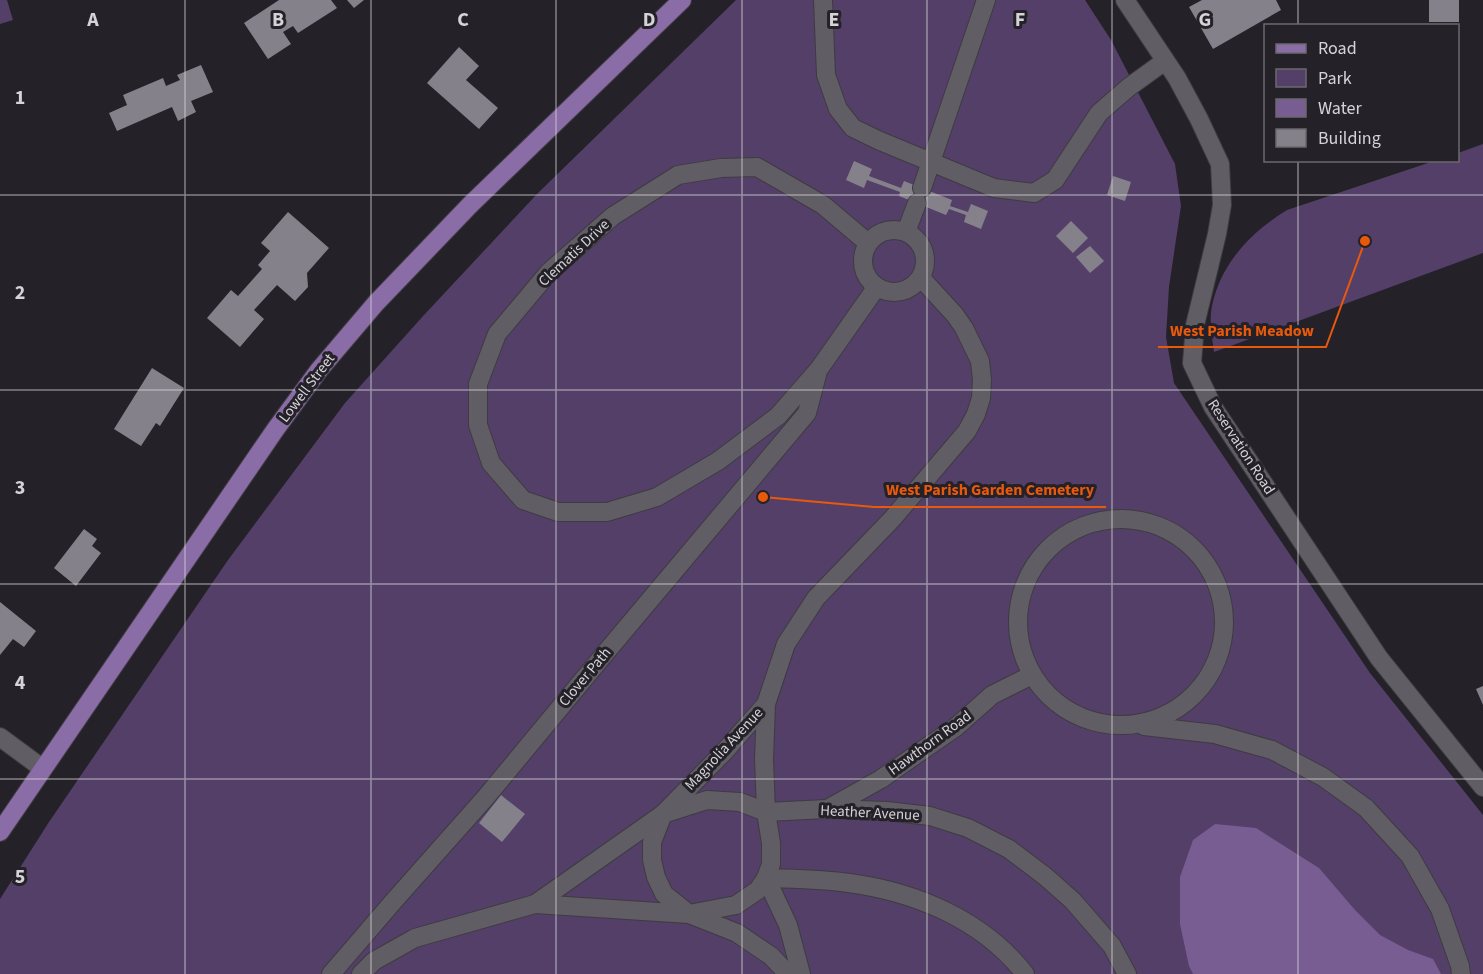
<svg xmlns="http://www.w3.org/2000/svg" width="1483" height="974" font-family="'Source Sans 3',sans-serif">
  <style>
    .green { fill: #543f68 }
    .water { fill: #785d93 }
    .building { fill: #85818a }
    .lines { fill: none; stroke-linecap: round; stroke-linejoin: round }
    .minor-casing { stroke: #3e3b41; stroke-width: 20 }
    .major-casing { stroke: #3e3b41; stroke-width: 20 }
    .minor { stroke: #615d65; stroke-width: 18 }
    .major { stroke: #8a6ca6; stroke-width: 18 }
    .grid { fill: none; stroke: #d5d3d7; stroke-width: 1.5; stroke-opacity: 0.55 }
    .labels { text-anchor: middle; dominant-baseline: central; stroke-width: 6; stroke-linejoin: round; paint-order: stroke }
    .street-label { font-size: 15px; fill: #d5d3d7; stroke: #242128 }
    .grid-label { font-size: 20px; text-anchor: middle; font-weight: bold; fill: #d5d3d7; stroke: #242128; stroke-width: 6; stroke-linejoin: round; paint-order: stroke }
    .leader { fill: none; stroke: #e8590c; stroke-width: 2 }
    .callout-dot { fill: #e8590c; stroke: #242128; stroke-width: 2 }
    .callout-label { font-size: 16px; text-anchor: middle; font-weight: bold; fill: #e8590c; stroke: #242128; stroke-width: 6; stroke-linejoin: round; paint-order: stroke }
  </style>
  <rect width="100%" height="100%" fill="#242128"/>
  <!-- green -->
  <g class="green">
    <polygon points="0,0 7,0 13,20 0,24"/>
    <polygon points="736,0 1085,0 1111,40 1175,164 1181,206 1169,287 1166,337 1174,383 1370,673 1483,815 1483,974 0,974 0,899 49,822 228,560 345,403 424,315 538,193"/>
    <path d="M 1483,144 L 1483,253 L 1214,352 C 1212,337 1209,321 1212,306 C 1221,263 1251,232 1287,210 L 1434,161 L 1458,160 L 1458,153 Z"/>
  </g>
  <!-- water -->
  <polygon class="water" points="1215,824 1256,828 1319,868 1355,910 1380,935 1408,950 1433,959 1441,974 1193,974 1189,966 1180,924 1180,877 1193,840"/>
  <!-- building -->
  <g class="building">
    <polygon points="279,0 331,0 337,8 298,33 293,26 283,32 291,44 268,59 244,23"/>
    <polygon points="347,0 364,0 354,8"/>
    <polygon points="1202,0 1276,0 1281,10 1213,49 1189,7"/>
    <rect x="1429" y="0" width="30" height="22"/>
    <polygon points="459,47 479,66 466,80 498,108 479,129 427,83"/>
    <polygon points="201,65 213,92 191,101 196,112 178,121 172,107 117,131 109,113 127,105 123,95 163,78 166,86 180,80 177,75"/>
    <polygon points="854,161 872,169 869,176 901,188 904,181 952,200 950,206 968,212 971,204 988,211 981,229 964,222 966,215 949,209 946,215 899,196 900,192 867,180 864,188 846,180"/>
    <polygon points="1113,176 1131,182 1125,201 1107,195"/>
    <polygon points="288,212 329,248 307,273 308,287 295,301 277,285 254,310 264,319 240,347 207,318 231,290 238,296 262,269 258,265 270,251 261,243"/>
    <polygon points="1071,221 1088,238 1073,253 1056,236"/>
    <polygon points="1090,246 1104,261 1090,273 1076,257"/>
    <polygon points="152,368 184,388 160,426 156,423 141,446 114,429"/>
    <polygon points="84,529 97,539 92,546 101,553 76,586 54,568"/>
    <polygon points="0,602 36,631 24,647 13,639 0,655"/>
    <polygon points="1483,686 1483,705 1476,689"/>
    <polygon points="501,795 525,814 502,842 479,823"/>
  </g>
  <g class="lines">
    <!-- minor casing -->
    <g class="minor-casing">
      <g id="minor">
        <polyline points="823,0 826,75 838,109 853,128 880,141 994,188 1034,193 1055,180 1099,113 1129,87 1165,61"/>
        <polyline points="1125,0 1177,78 1199,119 1220,164 1222,205 1217,234 1195,325 1192,363 1213,407 1379,658 1483,787"/>
        <polyline points="922,188 986,0"/>
        <circle cx="894" cy="261" r="31"/>
        <polyline points="906,232 917,203"/>
        <polyline points="868,243 823,205 757,167 721,168 678,175 613,216 549,272 497,334 478,384 478,425 491,463 523,500 558,512 607,512 657,497 718,461 778,416 819,369 876,288"/>
        <circle cx="1121" cy="622" r="103"/>
        <polyline points="766,704 764,759 766,812 827,809 887,811 930,816 968,828 1009,849 1046,877 1073,901 1112,946 1127,974"/>
        <polyline points="1144,726 1215,734 1272,750 1323,777 1366,808 1410,856 1440,909 1460,966 1461,974"/>
        <polyline points="0,737 42,768"/>
        <polygon points="707,800 740,802 766,812 771,843 771,864 766,878 758,890 736,905 689,914 664,894 656,877 652,860 652,842 663,814"/>
        <polyline points="829,808 881,779 956,727 992,695 1032,675"/>
        <polyline points="535,904 689,914 737,933 771,956 788,974"/>
        <polyline points="331,974 392,903 486,797 607,651 807,413 817,375"/>
        <polyline points="361,974 374,961 415,938 535,904 663,814 724,752 766,704 786,644 816,598 893,518 967,431 976,414 981,398 982,380 980,361 964,328 955,315 921,278"/>
        <path d="M 801,974 L 788,925 L 766,878 C 794,879 822,879 849,883 C 916,892 983,920 1025,974"/>
      </g>
    </g>
    <!-- major casing -->
    <g class="major-casing">
      <polyline id="major" points="0,832 275,430 319,370 376,303 470,205 682,0"/>
    </g>
    <!-- minor -->
    <use href="#minor" class="minor"/>
    <!-- major -->
    <use href="#major" class="major"/>
  </g>
  <!-- grid -->
  <path class="grid" d="M 185,0 L 185,974M 371,0 L 371,974M 556,0 L 556,974M 742,0 L 742,974M 927,0 L 927,974M 1112,0 L 1112,974M 1298,0 L 1298,26M 1298,160 L 1298,974M 0,195 L 1483,195M 0,390 L 1483,390M 0,584 L 1483,584M 0,779 L 1483,779"/>
  <g class="labels">
    <!-- street labels -->
    <g class="street-label">
      <text transform="translate(574 253) rotate(-43)">Clematis Drive</text>
      <text transform="translate(307 388) rotate(-53)">Lowell Street</text>
      <text transform="translate(1241 447) rotate(57)">Reservation Road</text>
      <text transform="translate(585 677) rotate(-50)">Clover Path</text>
      <text transform="translate(930 743) rotate(-36)">Hawthorn Road</text>
      <text transform="translate(724 749) rotate(-47)">Magnolia Avenue</text>
      <text transform="translate(870 813) rotate(3)">Heather Avenue</text>
    </g>
  </g>
  <g class="grid-label">
    <text x="93" y="26">A</text>
    <text x="278" y="26">B</text>
    <text x="463" y="26">C</text>
    <text x="649" y="26">D</text>
    <text x="834" y="26">E</text>
    <text x="1020" y="26">F</text>
    <text x="1205" y="26">G</text>
    <text x="20" y="104">1</text>
    <text x="20" y="299">2</text>
    <text x="20" y="494">3</text>
    <text x="20" y="689">4</text>
    <text x="20" y="883">5</text>
  </g>
  <!-- callouts -->
  <path class="leader" d="M1365 241L1326 347H1158M763 497L874 507H1106"/>
  <g class="callout-dot">
    <circle cx="1365" cy="241" r="6"/>
    <circle cx="763" cy="497" r="6"/>
  </g>
  <g class="callout-label">
    <text x="1242" y="336">West Parish Meadow</text>
    <text x="990" y="495">West Parish Garden Cemetery</text>
  </g>
  <!-- legend -->
  <rect x="1264" y="24" width="195" height="138" fill="#242128" stroke="#6b686e" stroke-width="1.5"/>
  <rect x="1276" y="44" width="30" height="9" fill="#8a6ca6" stroke="#6b686e" stroke-width="1.5"/>
  <text x="1318" y="54" font-size="18" fill="#d5d3d7">Road</text>
  <rect x="1276" y="69" width="30" height="18" fill="#543f68" stroke="#6b686e" stroke-width="1.5"/>
  <text x="1318" y="84" font-size="18" fill="#d5d3d7">Park</text>
  <rect x="1276" y="99" width="30" height="18" fill="#785d93" stroke="#6b686e" stroke-width="1.5"/>
  <text x="1318" y="114" font-size="18" fill="#d5d3d7">Water</text>
  <rect x="1276" y="129" width="30" height="18" fill="#85818a" stroke="#6b686e" stroke-width="1.5"/>
  <text x="1318" y="144" font-size="18" fill="#d5d3d7">Building</text>
</svg>
